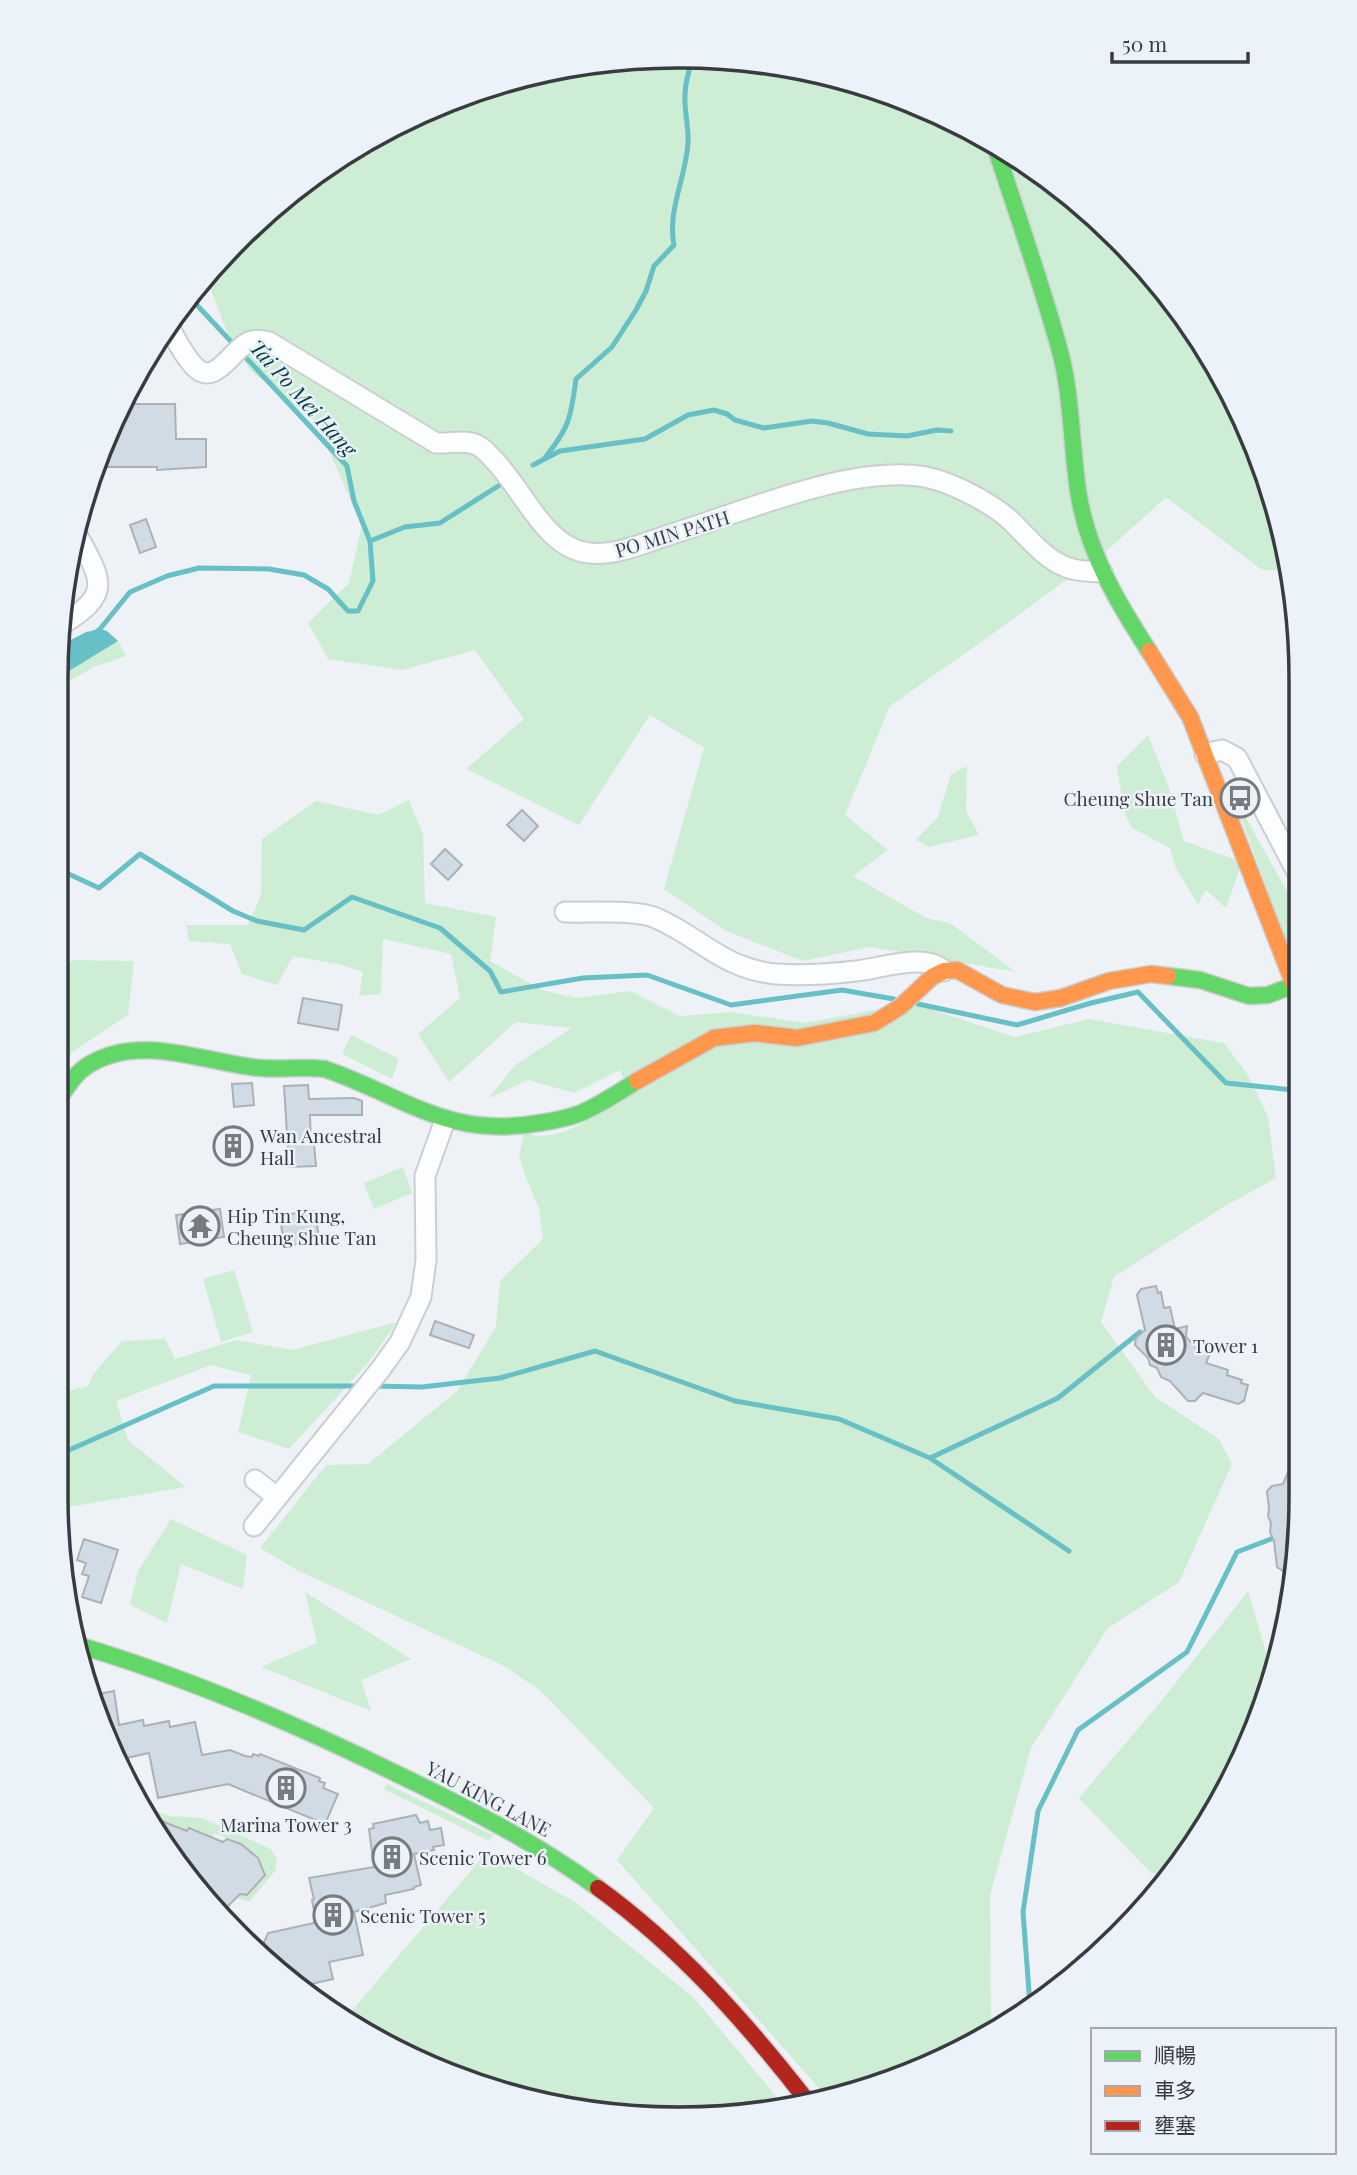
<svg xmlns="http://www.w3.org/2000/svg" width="1357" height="2175" font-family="'Playfair Display','Noto Sans TC',serif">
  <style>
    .green { fill: #ceedd5 }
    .water { fill: #67c0c5 }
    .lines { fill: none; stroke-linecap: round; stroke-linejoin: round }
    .stream { stroke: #67c0c5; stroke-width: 5 }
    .building { fill: #d0dbe6; stroke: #aeb1b4; stroke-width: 2 }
    .street-casing { stroke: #cbced1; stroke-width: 23 }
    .fast-casing { stroke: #cbced1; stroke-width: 19 }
    .slow-casing { stroke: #cbced1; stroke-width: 19 }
    .jam-casing { stroke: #cbced1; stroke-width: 19 }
    .street { stroke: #fcfdfe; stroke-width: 19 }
    .fast { stroke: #63d668; stroke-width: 16 }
    .slow { stroke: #ff974d; stroke-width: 16 }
    .jam { stroke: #b3261e; stroke-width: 16 }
    .labels { text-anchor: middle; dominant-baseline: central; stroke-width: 5; stroke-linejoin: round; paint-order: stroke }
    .street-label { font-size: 19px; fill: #393c3f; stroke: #ebf2fa }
    .poi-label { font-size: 19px; fill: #393c3f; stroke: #ebf2fa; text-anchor: start }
    .water-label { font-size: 21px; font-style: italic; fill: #084042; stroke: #ebf2fa }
    .rim { fill: none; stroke: #393c3f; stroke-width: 3.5 }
  </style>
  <rect width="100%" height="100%" fill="#eef2f6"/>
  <!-- green -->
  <g class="green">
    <polygon points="719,57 839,77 953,120 1057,184 1147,268 1218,368 1280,517 1289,571 1262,570 1166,497 1111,547 991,635 890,706 845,815 888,850 853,876 926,918 950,923 1016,972 870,947 803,961 724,930 664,889 704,748 650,715 579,825 466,769 524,719 475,650 402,670 328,659 308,623 349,583 362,525 316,422 250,370 227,332 206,277 268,211 367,140 478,89 597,61"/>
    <polygon points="118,641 126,656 94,667 61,686 61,676"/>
    <polygon points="1148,735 1168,785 1184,841 1242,862 1226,908 1206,890 1198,904 1176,868 1170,848 1132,828 1124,812 1117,766"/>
    <polygon points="967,766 966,811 979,835 928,847 916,840 938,817 951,774"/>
    <polygon points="1231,791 1298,911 1298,973"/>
    <path d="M 409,800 L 423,834 L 425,903 L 496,917 L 490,961 L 542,990 L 576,998 L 630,991 L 680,1016 L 731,1012 L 805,1023 L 912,1003 L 1015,1037 L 1089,1019 L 1224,1043 L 1248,1075 L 1268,1117 L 1276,1178 L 1220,1209 L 1114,1277 L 1101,1322 L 1155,1397 L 1219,1439 L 1232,1464 L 1179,1582 L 1107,1629 L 1031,1748 L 990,1895 L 991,2026 L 878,2086 L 825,2095 L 617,1860 L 654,1808 L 541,1691 L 502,1665 L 297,1570 L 260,1548 L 326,1465 L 368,1464 L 457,1391 L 496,1327 L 500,1281 L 543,1239 L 539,1208 L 526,1178 L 519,1156 L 524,1133 C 559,1146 600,1112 630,1095 L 620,1070 L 574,1093 L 528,1080 L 488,1099 L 515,1065 L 572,1028 L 516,1022 L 449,1082 L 418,1034 L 460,998 L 451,954 L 383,939 L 381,994 L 359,996 L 363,972 L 342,965 L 293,956 L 277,985 L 242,974 L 230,944 L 189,941 L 186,925 L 248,925 L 261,895 L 262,839 L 316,801 L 378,815 Z"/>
    <polygon points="74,960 134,961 128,1015 71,1053 59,1068 59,966"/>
    <polygon points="351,1035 399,1059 392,1079 342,1054"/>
    <polygon points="403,1167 412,1193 374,1209 364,1183"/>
    <polygon points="234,1270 253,1332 221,1342 203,1279"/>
    <polygon points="397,1322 368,1363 289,1449 238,1432 251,1375 211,1365 116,1401 128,1440 186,1487 69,1507 57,1504 56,1442 67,1437 56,1416 57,1394 88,1386 94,1373 122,1341 165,1339 175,1359 236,1340 292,1350"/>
    <polygon points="171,1519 247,1555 243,1589 181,1564 167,1623 130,1605 138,1571"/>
    <polygon points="1248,1591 1271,1670 1254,1734 1173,1875 1166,1882 1147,1869 1079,1798 1163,1699"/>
    <polygon points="305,1592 411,1659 361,1680 371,1711 261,1667 317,1643"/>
    <polygon points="387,1784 493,1835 489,1841 384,1789"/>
    <path d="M 149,1808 L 169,1816 L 203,1818 L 271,1849 L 277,1859 L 275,1871 L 250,1901 L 235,1898 L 239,1893 L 247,1895 L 265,1876 C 254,1847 241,1844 214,1833 L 212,1838 L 187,1831 L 154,1818 Z"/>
    <polygon points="487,1852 575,1902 693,1997 781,2102 678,2119 479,2086 344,2020"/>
  </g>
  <!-- water -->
  <polygon class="water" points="100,629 107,631 118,641 61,676 61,645 86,632"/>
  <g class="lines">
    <!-- stream -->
    <g class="stream">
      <path d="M 544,459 C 569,428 571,418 576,379 L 612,347 L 636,310 L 646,291 L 654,266 L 674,245 C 667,211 686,177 688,143 C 689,127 684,111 685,95 C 685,82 689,70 693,58"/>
      <polyline points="533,465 560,451 645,439 688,415 714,410 727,414 735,420 764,428 812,421 828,423 868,434 907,436 937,430 951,431"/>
      <polyline points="370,541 405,527 440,523 506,481"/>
      <polyline points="95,633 100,629 130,592 167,576 199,568 269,569 304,575 328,589 348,611 358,611 373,581 370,541 354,501 347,466 196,304 190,294"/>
      <polyline points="60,870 99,888 140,854 233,911 257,921 304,930 352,897 440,928 490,971 501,992 583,978 647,975 731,1005 842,990 894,999"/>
      <polyline points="918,1004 1017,1025 1091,1003 1138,992 1226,1083 1293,1090"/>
      <polyline points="374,1386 422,1387 500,1378 595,1351 735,1401 839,1419 930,1458 1069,1551"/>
      <polyline points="60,1454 214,1386 361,1386"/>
      <polyline points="930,1458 1058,1398 1140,1332"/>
      <polyline points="1030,2005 1023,1912 1038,1811 1078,1730 1187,1652 1237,1552 1279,1536"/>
    </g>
  </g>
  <!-- building -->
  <g class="building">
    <polygon points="124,404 175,404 176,439 206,439 206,467 157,470 157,467 96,467 103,441"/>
    <polygon points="146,519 156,547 140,553 130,525"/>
    <polygon points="522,810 538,826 524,841 507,825"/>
    <polygon points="445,849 462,865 448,880 431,864"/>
    <polygon points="303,998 342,1005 338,1030 298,1023"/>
    <polygon points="252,1083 254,1105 234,1107 232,1084"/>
    <polygon points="308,1085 309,1099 354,1098 362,1101 362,1115 310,1115 311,1144 314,1144 316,1166 289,1167 284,1086"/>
    <polygon points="220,1209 224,1237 180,1244 176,1215"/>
    <polygon points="314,1211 320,1241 284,1246 280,1215"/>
    <polygon points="1156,1286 1158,1293 1161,1292 1164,1308 1170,1307 1175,1329 1187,1326 1186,1337 1200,1352 1211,1351 1206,1363 1228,1370 1227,1375 1242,1380 1241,1383 1248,1385 1244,1401 1238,1404 1203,1393 1195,1401 1188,1401 1170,1381 1161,1377 1157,1368 1150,1365 1148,1358 1135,1345 1136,1338 1145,1330 1137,1295 1141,1289"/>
    <polygon points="435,1321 474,1335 469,1348 430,1335"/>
    <polygon points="1296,1453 1296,1569 1283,1571 1277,1567 1274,1541 1270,1532 1271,1523 1268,1516 1269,1508 1267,1491 1272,1486 1283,1484"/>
    <polygon points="84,1539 118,1550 101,1603 82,1597 89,1576 82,1574 86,1563 77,1560"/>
    <polygon points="114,1691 119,1725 143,1720 144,1726 169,1721 170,1727 195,1722 202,1755 230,1750 245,1756 252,1757 253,1754 259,1756 260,1754 320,1778 319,1781 325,1783 323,1788 338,1794 325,1824 228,1784 158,1798 149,1753 122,1759 89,1696"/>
    <polygon points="416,1815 420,1823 428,1821 430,1830 441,1828 444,1845 433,1847 434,1850 414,1854 421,1885 414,1887 414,1889 385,1895 386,1903 354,1912 363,1955 329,1962 333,1979 303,1986 262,1947 268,1933 314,1923 314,1921 316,1920 312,1900 314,1899 309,1878 374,1867 369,1829 374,1828 373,1824"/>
    <polygon points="154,1818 187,1831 189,1828 223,1842 227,1839 241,1844 258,1858 265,1875 247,1895 240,1894 223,1911 199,1889 199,1880 184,1874"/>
  </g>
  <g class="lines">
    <!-- street casing -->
    <g class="street-casing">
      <g id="street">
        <path d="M 169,327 C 176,339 183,354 193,365 C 214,389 231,351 247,343 C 254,339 261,340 269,342 L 436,443 C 449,444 465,439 477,445 C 484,448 488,454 493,459 C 522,487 545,549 589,553 C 617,556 646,542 672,534 C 743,512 845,467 919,476 C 946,479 988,501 1009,519 C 1026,535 1043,558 1066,567 C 1077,572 1090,571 1102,572"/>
        <path d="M 61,625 C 110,595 104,583 78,537"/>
        <polyline points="1205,754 1222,750 1237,758 1299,876"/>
        <path d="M 565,912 C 589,913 636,909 656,918 C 700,937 723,969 776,974 C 802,976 830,974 856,971 C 879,969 926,952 944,971"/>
        <polyline points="255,1480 277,1497"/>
        <polyline points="254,1526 380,1370 400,1342 421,1297 426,1260 425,1176 445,1120"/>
      </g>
    </g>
    <!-- fast casing -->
    <g class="fast-casing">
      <g id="fast">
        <path d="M 995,146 C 1017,215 1042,284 1061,355 C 1073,403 1071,454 1080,502 C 1091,558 1119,605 1149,651"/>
        <polyline points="1168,976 1200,980 1249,996 1268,995 1294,985"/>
        <path d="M 58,1100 C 67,1087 76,1072 90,1064 C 142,1033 205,1063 260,1068 C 282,1070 303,1066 325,1069 C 405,1097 449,1139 539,1123 C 553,1121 568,1118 581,1113 C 600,1105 619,1092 637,1081"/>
        <path d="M 81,1646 C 188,1678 291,1722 391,1771 C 464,1806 532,1840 598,1888"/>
      </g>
    </g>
    <!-- slow casing -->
    <g class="slow-casing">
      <g id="slow">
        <polyline points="1149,651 1190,717 1298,995"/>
        <polyline points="637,1081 714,1038 755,1033 797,1038 874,1023 900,1007 932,977 944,971 957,970 1002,995 1035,1002 1061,998 1109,981 1151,974 1168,976"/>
      </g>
    </g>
    <!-- jam casing -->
    <g class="jam-casing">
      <path id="jam" d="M 598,1888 C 678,1946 744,2020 805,2098"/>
    </g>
    <!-- street -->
    <use href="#street" class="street"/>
    <!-- fast -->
    <use href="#fast" class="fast"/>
    <!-- slow -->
    <use href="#slow" class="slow"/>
    <!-- jam -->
    <use href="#jam" class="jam"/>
  </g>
  <!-- icons -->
  <defs>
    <g id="bus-ring" transform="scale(2.0125)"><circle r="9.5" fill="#ebf2fa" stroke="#787c7f" stroke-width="1.5"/><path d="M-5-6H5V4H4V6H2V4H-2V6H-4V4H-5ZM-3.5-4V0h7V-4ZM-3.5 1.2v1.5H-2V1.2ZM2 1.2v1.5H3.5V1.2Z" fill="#787c7f"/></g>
    <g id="building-ring" transform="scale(2.0125)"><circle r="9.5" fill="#ebf2fa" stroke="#787c7f" stroke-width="1.5"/><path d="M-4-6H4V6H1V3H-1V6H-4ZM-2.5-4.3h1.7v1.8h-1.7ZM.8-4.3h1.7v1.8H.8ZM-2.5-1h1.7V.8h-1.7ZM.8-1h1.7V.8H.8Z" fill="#787c7f"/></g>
    <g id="temple-ring" transform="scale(2.0125)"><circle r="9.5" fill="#ebf2fa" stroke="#787c7f" stroke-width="1.5"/><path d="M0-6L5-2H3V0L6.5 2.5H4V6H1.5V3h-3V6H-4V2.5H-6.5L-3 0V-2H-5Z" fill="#787c7f"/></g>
  </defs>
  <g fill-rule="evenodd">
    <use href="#bus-ring" x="1240" y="798"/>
    <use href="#building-ring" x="233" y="1146"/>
    <use href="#temple-ring" x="200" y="1226"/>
    <use href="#building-ring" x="1166" y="1345"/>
    <use href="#building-ring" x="286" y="1788"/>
    <use href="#building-ring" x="392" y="1857"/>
    <use href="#building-ring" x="333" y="1915"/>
  </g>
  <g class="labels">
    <!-- street labels -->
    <g class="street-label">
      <text transform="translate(672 533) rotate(-17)">PO MIN PATH</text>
      <text transform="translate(489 1798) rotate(28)">YAU KING LANE</text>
    </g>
    <!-- poi labels -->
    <g class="poi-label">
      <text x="1213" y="798" text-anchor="end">Cheung Shue Tan</text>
      <text x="260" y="1135">Wan Ancestral<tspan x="260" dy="22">Hall</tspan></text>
      <text x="227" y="1215">Hip Tin Kung,<tspan x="227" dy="22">Cheung Shue Tan</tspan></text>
      <text x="1193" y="1345">Tower 1</text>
      <text x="286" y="1824" text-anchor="middle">Marina Tower 3</text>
      <text x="419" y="1857">Scenic Tower 6</text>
      <text x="360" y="1915">Scenic Tower 5</text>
    </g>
    <!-- water labels -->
    <g class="water-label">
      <text transform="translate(304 397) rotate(48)">Tai Po Mei Hang</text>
    </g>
  </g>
  <!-- crop -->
  <path d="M0 0H1357V2175H0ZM678 68H679A610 610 0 0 1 1289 678V1497A610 610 0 0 1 679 2107H678A610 610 0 0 1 68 1497V678A610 610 0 0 1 678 68Z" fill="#ebf2fa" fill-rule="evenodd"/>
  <path class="rim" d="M678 68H679A610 610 0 0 1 1289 678V1497A610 610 0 0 1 679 2107H678A610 610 0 0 1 68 1497V678A610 610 0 0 1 678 68Z"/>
  <!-- legend -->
  <rect x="1091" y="2028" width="245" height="126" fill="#ebf2fa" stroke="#a4a9af" stroke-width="2"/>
  <rect x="1105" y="2051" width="35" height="10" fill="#63d668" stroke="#a4a9af" stroke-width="2"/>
  <text x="1154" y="2063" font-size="21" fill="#393c3f">順暢</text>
  <rect x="1105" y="2086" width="35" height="10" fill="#ff974d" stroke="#a4a9af" stroke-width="2"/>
  <text x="1154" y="2098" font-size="21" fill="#393c3f">車多</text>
  <rect x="1105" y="2121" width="35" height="10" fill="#b3261e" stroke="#a4a9af" stroke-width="2"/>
  <text x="1154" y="2133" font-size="21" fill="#393c3f">壅塞</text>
  <!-- scale -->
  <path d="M1112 52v10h136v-10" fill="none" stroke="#393c3f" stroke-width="3.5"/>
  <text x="1122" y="52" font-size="21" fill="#393c3f" stroke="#ebf2fa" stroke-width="5" paint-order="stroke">50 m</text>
</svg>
